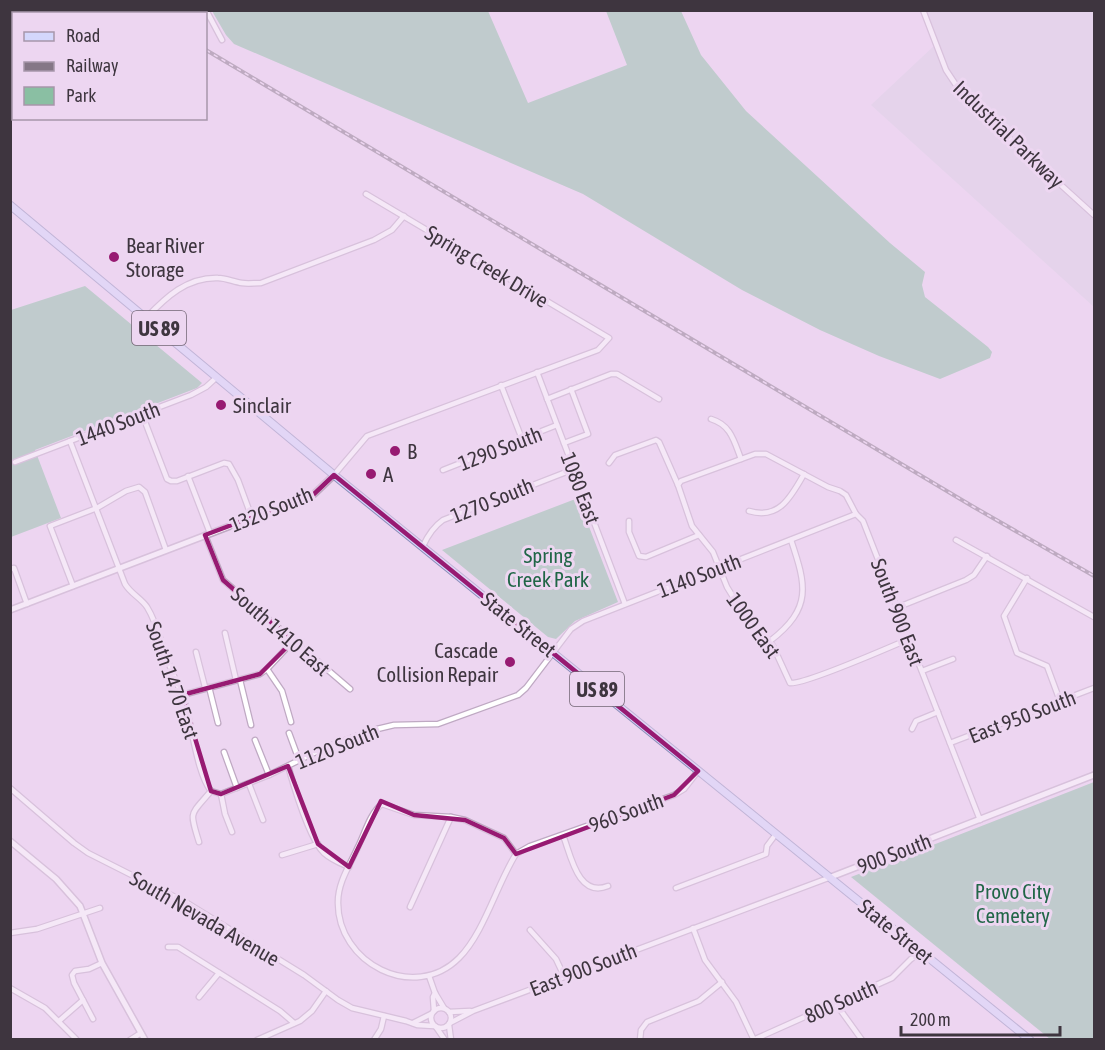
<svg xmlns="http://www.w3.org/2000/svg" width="1105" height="1050" font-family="'Asap Condensed',sans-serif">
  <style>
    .industrial { fill: #dbd0e5 }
    .green { fill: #8abfa3 }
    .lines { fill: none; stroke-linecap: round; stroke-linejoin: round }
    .minor-casing { stroke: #bfa9c3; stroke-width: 7 }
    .tertiary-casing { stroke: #bfa9c3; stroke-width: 8 }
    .primary-casing { stroke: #8d8db9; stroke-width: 9 }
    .minor { stroke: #fff; stroke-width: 4.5 }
    .tertiary { stroke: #fff; stroke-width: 5 }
    .primary { stroke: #d4d7fc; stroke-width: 7 }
    .rail-casing { stroke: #857787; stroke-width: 4 }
    .rail { stroke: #edd6f1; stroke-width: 1.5; stroke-dasharray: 4.5; stroke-linecap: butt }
    .marked { fill: none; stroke: #971a72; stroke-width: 4.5; stroke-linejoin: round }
    .poi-dot { fill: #971a72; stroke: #edd6f1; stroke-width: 2 }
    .labels { text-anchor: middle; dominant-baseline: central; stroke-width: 6; stroke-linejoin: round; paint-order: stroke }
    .shield { fill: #edd6f1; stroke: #726574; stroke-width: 1.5 }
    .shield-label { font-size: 20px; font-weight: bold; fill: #3e353f }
    .street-label { font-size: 21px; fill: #3e353f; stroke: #edd6f1 }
    .poi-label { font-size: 21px; fill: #3e353f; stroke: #edd6f1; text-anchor: start }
    .park-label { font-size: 21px; fill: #216647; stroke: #edd6f1 }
  </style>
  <rect width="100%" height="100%" fill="#edd6f1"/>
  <!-- industrial -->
  <polygon class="industrial" points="923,11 1094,11 1094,307 871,105 936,44"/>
  <!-- green -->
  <g class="green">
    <polygon points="212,11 488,11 528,103 627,65 606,11 681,11 701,55 746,111 890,243 925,272 922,285 925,297 988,347 992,352 990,358 940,379 879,356 820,330 742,290 583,194 234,44 226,35"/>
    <polygon points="85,286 202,383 197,388 35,450 61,518 11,537 11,310"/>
    <polygon points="578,498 618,602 575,621 556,639 548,637 442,550"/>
    <polygon points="1094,782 1094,1039 1050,1039 851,877"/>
  </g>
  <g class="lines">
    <!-- minor casing -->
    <g class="minor-casing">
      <g id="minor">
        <polyline points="206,10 222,40"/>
        <polyline points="923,10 946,70 964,97 1094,215"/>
        <path d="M 146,318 C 166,297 187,277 218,278 C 226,278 234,282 242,283 C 248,284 254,283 261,283 L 374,240 L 392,230 L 404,216"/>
        <polyline points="537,372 625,604"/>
        <polyline points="501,385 522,439"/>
        <polyline points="547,399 611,374 617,374 659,399"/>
        <polyline points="142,414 167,479 171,481 177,481 224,463 229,464 238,480 252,518"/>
        <path d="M 711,419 C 731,425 734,441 741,459"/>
        <path d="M 70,441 L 125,584 C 131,594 141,598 147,607 C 157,623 161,642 167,659 C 172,672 178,685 183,698 C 192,722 196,772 211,791"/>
        <polyline points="564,443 588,434 571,389"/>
        <polyline points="15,462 191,395 206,387 217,377"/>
        <path d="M 609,463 L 615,455 L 656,440 L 659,442 L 678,485 L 692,526 L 713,552 L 727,587 L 735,600 L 773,646 L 790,683 C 804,685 890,647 909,639"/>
        <polyline points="443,470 557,425"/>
        <polyline points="334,475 367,436 598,350 609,338 366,194"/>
        <polyline points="188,476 210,533"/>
        <polyline points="678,485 681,481 755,454 766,454 828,487 840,491 846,495 856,514 863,521 980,820"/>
        <path d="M 749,511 C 779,520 791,497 804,474"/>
        <polyline points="629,521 629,532 639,556 646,557 699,535"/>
        <polyline points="205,535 223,580 350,689"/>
        <polyline points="956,540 1094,617"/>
        <path d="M 423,546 C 428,535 433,527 443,520 L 574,469"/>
        <polyline points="10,569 14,568 27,604"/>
        <polyline points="1027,578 1004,616 1017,653 1047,666 1060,701"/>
        <polyline points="73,586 50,526 97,508 126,491 139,487 145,492 166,550"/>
        <polyline points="896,608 966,580 974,575 987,556"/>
        <polyline points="225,633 236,680"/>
        <path d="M 770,641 C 813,608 806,585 791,540"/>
        <polyline points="196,652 205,687"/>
        <polyline points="267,669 282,691 291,722"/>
        <polyline points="922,671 953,659"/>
        <polyline points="240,680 251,725"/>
        <polyline points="209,687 218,723"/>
        <polyline points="182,695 260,674 267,669 293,641"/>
        <polyline points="912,729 916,721 938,712"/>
        <polyline points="289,733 299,760"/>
        <polyline points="255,740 269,775"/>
        <polyline points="950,743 1094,688"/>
        <polyline points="224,752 237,788"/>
        <path d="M 288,766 C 294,787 309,839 324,853 C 332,860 340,863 349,867"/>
        <polyline points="249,784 263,820"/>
        <polyline points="10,788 74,843 88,853 187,903 304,975 338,1000 352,1008 406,1021 417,1025 434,1026"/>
        <polyline points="211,791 221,794 269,775 324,748 373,730 394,725 438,724 518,695 526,688 571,629 583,621 856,514"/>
        <polyline points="221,794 225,814 232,832"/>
        <path d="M 563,835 C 571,856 578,898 608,886"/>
        <path d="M 199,842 C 189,810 190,816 211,791"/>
        <path d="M 516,854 L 504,838 L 465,820 L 451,817 L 414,815 L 382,804 C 370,813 365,833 358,847 C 350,865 338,882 338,902 C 337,963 414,1003 459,958 C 484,933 497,884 516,854 L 530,846 L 674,795 L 684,789 L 698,771"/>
        <polyline points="282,855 318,844"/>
        <polyline points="676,888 766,854 767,846 776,834"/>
        <polyline points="410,907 451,817"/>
        <polyline points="693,928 705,960 736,1002 754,1040"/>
        <polyline points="530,930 556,959 564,976"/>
        <polyline points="10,933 37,929 100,908"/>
        <polyline points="168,947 178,947 280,1011 294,1023"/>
        <polyline points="429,976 435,993 444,1008"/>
        <polyline points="10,988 45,1008 76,1039"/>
        <polyline points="199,997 219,973"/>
        <polyline points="836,1004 862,1040"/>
        <circle cx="441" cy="1018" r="10"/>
        <polyline points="434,1011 433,997 435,993"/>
        <polyline points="449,1012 470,1011"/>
        <polyline points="93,1019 74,983 72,975 75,971 89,969 102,963"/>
        <polyline points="59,1021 83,1000"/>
        <polyline points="413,1023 431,1014"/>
        <polyline points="450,1023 473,1011 831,877"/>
        <polyline points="449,1025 451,1040"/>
        <polyline points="436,1027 445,1040"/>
        <polyline points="130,1040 141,1033"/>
        <polyline points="257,1040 300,1021 312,1011 326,991"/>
        <polyline points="374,1040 381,1029 384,1016"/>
        <polyline points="640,1040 641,1030 647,1022 699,1001 722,982"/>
        <polyline points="753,1040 892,978 911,959 922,952"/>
      </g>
    </g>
    <!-- tertiary casing -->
    <g class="tertiary-casing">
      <g id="tertiary">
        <polyline points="10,610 314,494 334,475"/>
        <polyline points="10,841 56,879 80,906 102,963 145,1040"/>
        <polyline points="831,877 1094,775"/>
      </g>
    </g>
    <!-- primary casing -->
    <g class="primary-casing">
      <polyline id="primary" points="10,205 334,475 1030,1040"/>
    </g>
    <!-- minor -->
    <use href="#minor" class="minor"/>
    <!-- tertiary -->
    <use href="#tertiary" class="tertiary"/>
    <!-- primary -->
    <use href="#primary" class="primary"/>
    <!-- rail casing -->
    <g class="rail-casing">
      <g id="rail">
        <polyline points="138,10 143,14"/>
        <polyline points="206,50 972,506 1094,576"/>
      </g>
    </g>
    <!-- rail -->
    <use href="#rail" class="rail"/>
  </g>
  <!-- marked area -->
  <path d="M0 0H1105V1050H0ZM 334,475 L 698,771 L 674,795 L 516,854 L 504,838 L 465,820 L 414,815 L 381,801 L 349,867 L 318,844 L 288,766 L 221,794 L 211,791 L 182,695 L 260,674 L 293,641 L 223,580 L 205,535 L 314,494 Z" fill="#edd6f1" fill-opacity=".55" fill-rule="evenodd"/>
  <path class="marked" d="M 334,475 L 698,771 L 674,795 L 516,854 L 504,838 L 465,820 L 414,815 L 381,801 L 349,867 L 318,844 L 288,766 L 221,794 L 211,791 L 182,695 L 260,674 L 293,641 L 223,580 L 205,535 L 314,494 Z"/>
  <!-- markers -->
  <g class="poi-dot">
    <circle cx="114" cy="257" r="6"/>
    <circle cx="221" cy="405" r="6"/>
    <circle cx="395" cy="451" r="6"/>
    <circle cx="371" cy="474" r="6"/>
    <circle cx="510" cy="662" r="6"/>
  </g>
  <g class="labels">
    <!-- shield labels -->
    <g class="shield">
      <rect x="132" y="311" width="54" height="34" rx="4.5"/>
      <rect x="570" y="672" width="54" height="34" rx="4.5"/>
    </g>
    <g class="shield-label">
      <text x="159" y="328">US 89</text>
      <text x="597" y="689">US 89</text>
    </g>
    <!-- street labels -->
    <g class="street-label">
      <text transform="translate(1009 134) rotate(44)">Industrial Parkway</text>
      <text transform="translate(487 266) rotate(31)">Spring Creek Drive</text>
      <text transform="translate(118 423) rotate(-21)">1440 South</text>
      <text transform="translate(500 448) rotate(-21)">1290 South</text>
      <text transform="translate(581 488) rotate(69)">1080 East</text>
      <text transform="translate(492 500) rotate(-22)">1270 South</text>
      <text transform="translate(271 509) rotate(-22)">1320 South</text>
      <text transform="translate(699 575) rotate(-21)">1140 South</text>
      <text transform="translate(898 612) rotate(69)">South 900 East</text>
      <text transform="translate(519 624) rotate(39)">State Street</text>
      <text transform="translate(754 625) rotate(54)">1000 East</text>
      <text transform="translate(281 631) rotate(41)">South 1410 East</text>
      <text transform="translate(173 680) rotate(71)">South 1470 East</text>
      <text transform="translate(1022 716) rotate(-21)">East 950 South</text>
      <text transform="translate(337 746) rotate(-22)">1120 South</text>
      <text transform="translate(626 812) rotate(-20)">960 South</text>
      <text transform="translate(894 853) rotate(-21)">900 South</text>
      <text transform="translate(205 918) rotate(30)">South Nevada Avenue</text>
      <text transform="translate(896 931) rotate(39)">State Street</text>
      <text transform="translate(583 969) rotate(-21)">East 900 South</text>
      <text transform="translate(841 1001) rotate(-24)">800 South</text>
    </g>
    <!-- poi labels -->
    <g class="poi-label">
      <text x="126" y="245">Bear River<tspan x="126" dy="24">Storage</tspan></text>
      <text x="233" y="405">Sinclair</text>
      <text x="407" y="451">B</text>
      <text x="383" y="474">A</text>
      <text x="498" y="650" text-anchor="end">Cascade<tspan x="498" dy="24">Collision Repair</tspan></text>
    </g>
    <!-- park labels -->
    <g class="park-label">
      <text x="548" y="555">Spring<tspan x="548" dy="24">Creek Park</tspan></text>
      <text x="1013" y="891">Provo City<tspan x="1013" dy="24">Cemetery</tspan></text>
    </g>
  </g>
  <!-- border -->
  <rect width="1105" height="1050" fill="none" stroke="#3e353f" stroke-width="24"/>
  <!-- legend -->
  <rect x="12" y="12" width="195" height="108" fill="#edd6f1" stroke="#a796aa" stroke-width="1.5"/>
  <rect x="24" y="32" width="30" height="9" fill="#d4d7fc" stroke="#a796aa" stroke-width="1.5"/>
  <text x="66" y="42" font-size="18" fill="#3e353f">Road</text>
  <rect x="24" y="62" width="30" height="9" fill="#857787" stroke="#a796aa" stroke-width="1.5"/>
  <text x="66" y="72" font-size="18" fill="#3e353f">Railway</text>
  <rect x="24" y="87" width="30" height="18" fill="#8abfa3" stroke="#a796aa" stroke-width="1.5"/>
  <text x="66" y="102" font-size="18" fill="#3e353f">Park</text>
  <!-- scale -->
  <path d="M901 1026v9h159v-9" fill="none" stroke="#3e353f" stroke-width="3"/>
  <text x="910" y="1026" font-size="18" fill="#3e353f" stroke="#edd6f1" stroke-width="4.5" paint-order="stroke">200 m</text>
</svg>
